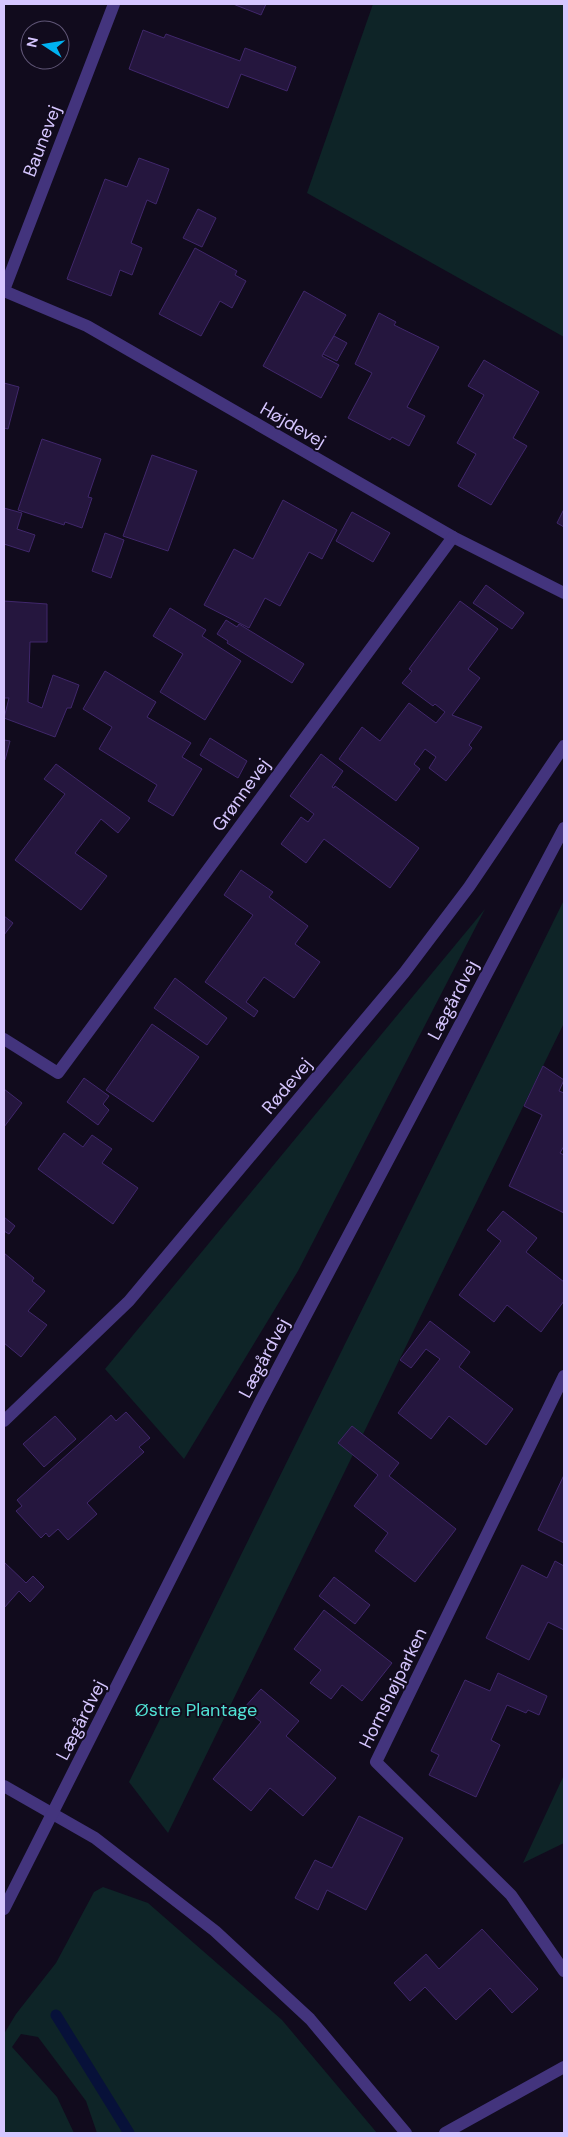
<svg xmlns="http://www.w3.org/2000/svg" width="568" height="2137" font-family="'DM Sans',sans-serif">
  <style>
    .green { fill: #0e2427 }
    .lines { fill: none; stroke-linecap: round; stroke-linejoin: round }
    .stream { stroke: #071139; stroke-width: 11 }
    .building { fill: #25163e; stroke: #40276b }
    .minor { stroke: #43347d; stroke-width: 12 }
    .labels { text-anchor: middle; dominant-baseline: central; stroke-width: 4; stroke-linejoin: round; paint-order: stroke }
    .street-label { font-size: 18px; fill: #d6c6ff; stroke: #110b1d }
    .park-label { font-size: 18px; fill: #50e1d4; stroke: #110b1d }
  </style>
  <rect width="100%" height="100%" fill="#110b1d"/>
  <!-- green -->
  <g class="green">
    <polygon points="373,4 564,4 564,337 307,193"/>
    <polygon points="564,900 564,1023 168,1833 129,1782"/>
    <polygon points="485,909 298,1271 184,1459 105,1369"/>
    <polygon points="564,1775 564,1843 523,1863"/>
    <polygon points="103,1887 148,1903 282,2020 377,2133 97,2133 86,2101 38,2037 21,2034 12,2047 57,2097 74,2133 4,2133 4,2034 16,2014 56,1963 94,1892"/>
  </g>
  <g class="lines">
    <!-- stream -->
    <polyline class="stream" points="56,2015 129,2133"/>
  </g>
  <!-- building -->
  <g class="building">
    <polygon points="233,4 266,4 261,15"/>
    <polygon points="143,30 164,38 166,34 240,61 245,48 296,67 287,91 241,74 228,108 129,69"/>
    <polygon points="139,158 169,169 156,204 147,200 131,243 142,248 132,275 120,270 111,296 67,279 105,179 127,187"/>
    <polygon points="198,209 216,218 202,247 183,238"/>
    <polygon points="195,248 237,271 235,275 246,281 232,308 220,301 201,336 159,314"/>
    <polygon points="304,291 346,315 322,356 339,365 321,398 263,366"/>
    <polygon points="379,313 396,322 394,325 439,347 407,407 425,416 409,446 392,437 390,440 348,418 372,373 355,364"/>
    <polygon points="334,336 347,343 337,361 323,354"/>
    <polygon points="484,360 539,392 513,438 527,446 491,505 458,486 476,454 457,443 484,395 468,386"/>
    <polygon points="4,383 19,387 8,429 4,428"/>
    <polygon points="42,439 101,459 88,497 92,498 82,528 65,522 64,525 18,510"/>
    <polygon points="152,455 197,471 168,551 123,536"/>
    <polygon points="283,500 337,530 322,559 309,552 280,606 265,598 249,628 204,605 234,549 253,559"/>
    <polygon points="4,508 22,513 17,529 35,535 29,552 4,544"/>
    <polygon points="564,509 564,527 557,523"/>
    <polygon points="352,512 390,533 373,562 336,541"/>
    <polygon points="105,533 124,540 111,578 92,571"/>
    <polygon points="486,585 524,613 512,629 473,603"/>
    <polygon points="4,601 47,604 47,642 30,642 28,702 42,708 53,675 79,685 71,708 67,708 55,737 4,718 9,698 4,698"/>
    <polygon points="460,601 498,629 468,669 480,678 452,715 482,727 469,745 472,748 446,781 429,768 436,757 425,749 414,764 420,769 396,801 339,759 362,727 380,741 409,703 436,723 445,712 435,704 433,706 402,683 412,671 409,669"/>
    <polygon points="170,608 206,630 202,636 241,661 205,720 160,692 183,654 153,636"/>
    <polygon points="226,620 237,627 239,624 304,664 292,683 227,643 228,641 217,634"/>
    <polygon points="105,671 156,702 147,717 191,743 182,757 202,769 173,816 148,801 157,785 99,749 112,727 83,709"/>
    <polygon points="210,738 247,761 238,778 200,755"/>
    <polygon points="4,740 10,741 5,760 4,759"/>
    <polygon points="321,754 343,771 332,787 334,788 335,786 419,848 390,888 324,839 306,863 281,844 301,817 308,822 314,814 290,796"/>
    <polygon points="56,764 130,818 118,833 101,819 75,853 107,876 81,910 15,860 65,794 44,779"/>
    <polygon points="241,870 273,892 269,897 308,926 295,944 320,962 294,998 264,977 246,1002 258,1011 254,1017 205,982 253,915 224,895"/>
    <polygon points="4,916 13,923 4,935"/>
    <polygon points="175,978 227,1018 207,1045 154,1008"/>
    <polygon points="152,1024 199,1057 153,1122 106,1090"/>
    <polygon points="543,1066 564,1080 559,1091 564,1093 564,1146 560,1153 564,1155 564,1213 509,1186 542,1115 524,1106"/>
    <polygon points="84,1078 109,1096 103,1104 109,1110 98,1125 67,1102"/>
    <polygon points="4,1089 22,1103 4,1127"/>
    <polygon points="64,1133 83,1147 92,1135 112,1149 102,1163 138,1188 113,1224 38,1169"/>
    <polygon points="503,1211 537,1238 526,1252 564,1282 564,1301 541,1332 507,1305 494,1322 459,1295 501,1241 487,1230"/>
    <polygon points="4,1217 15,1226 9,1234 4,1231"/>
    <polygon points="4,1253 34,1278 32,1281 45,1291 28,1311 47,1325 21,1357 4,1343"/>
    <polygon points="430,1321 470,1352 459,1367 513,1409 486,1445 449,1416 431,1439 398,1413 440,1359 426,1349 411,1368 400,1360"/>
    <polygon points="126,1412 150,1438 139,1447 144,1452 87,1503 97,1514 68,1540 58,1529 49,1537 46,1533 41,1538 16,1511 22,1506 17,1500 111,1415 116,1421"/>
    <polygon points="55,1416 76,1439 44,1467 23,1444"/>
    <polygon points="352,1426 399,1463 389,1476 456,1529 415,1582 375,1551 388,1533 354,1506 378,1475 338,1443"/>
    <polygon points="564,1475 564,1543 538,1530"/>
    <polygon points="555,1561 564,1566 564,1630 548,1622 529,1660 486,1638 522,1565 547,1578"/>
    <polygon points="4,1562 26,1583 33,1576 44,1587 30,1602 19,1591 4,1608"/>
    <polygon points="334,1577 370,1605 355,1624 319,1596"/>
    <polygon points="324,1610 392,1663 362,1701 342,1685 331,1699 310,1683 321,1670 294,1649"/>
    <polygon points="498,1673 547,1696 539,1715 528,1710 526,1713 507,1705 491,1740 500,1745 476,1797 429,1775 439,1755 431,1751 465,1680 490,1691"/>
    <polygon points="261,1689 299,1721 286,1736 336,1778 303,1816 270,1788 251,1811 213,1779 261,1722 244,1708"/>
    <polygon points="359,1816 403,1838 366,1910 327,1890 318,1910 295,1898 315,1860 332,1868"/>
    <polygon points="482,1929 538,1989 512,2013 490,1988 456,2020 425,1987 410,2001 394,1983 426,1954 439,1969"/>
  </g>
  <g class="lines">
    <!-- minor -->
    <g class="minor">
      <polyline points="4,290 114,4"/>
      <polyline points="4,291 87,326 453,537 564,593"/>
      <polyline points="4,1039 58,1073 453,537"/>
      <polyline points="564,1376 376,1762 511,1895 564,1971"/>
      <polyline points="4,1421 129,1301 404,973 469,887 564,746"/>
      <polyline points="4,1786 95,1838 215,1931 310,2019 406,2133"/>
      <polyline points="4,1909 259,1404 564,828"/>
      <polyline points="445,2133 564,2067"/>
    </g>
  </g>
  <g class="labels">
    <!-- street labels -->
    <g class="street-label">
      <text transform="translate(42 141) rotate(-69)">Baunevej</text>
      <text transform="translate(293 425) rotate(30)">Højdevej</text>
      <text transform="translate(241 795) rotate(-54)">Grønnevej</text>
      <text transform="translate(453 1000) rotate(-62)">Lægårdvej</text>
      <text transform="translate(287 1086) rotate(-50)">Rødevej</text>
      <text transform="translate(264 1358) rotate(-62)">Lægårdvej</text>
      <text transform="translate(393 1688) rotate(-64)">Hornshøjparken</text>
      <text transform="translate(81 1720) rotate(-63)">Lægårdvej</text>
    </g>
    <!-- park labels -->
    <g class="park-label">
      <text x="196" y="1710">Østre Plantage</text>
    </g>
  </g>
  <!-- border -->
  <rect width="568" height="2137" fill="none" stroke="#d6c6ff" stroke-width="10"/>
  <!-- north arrow -->
  <g transform="translate(45 45) rotate(282)"><circle r="24" fill="#110b1d" stroke="#605677"/>
  <path d="M0-4L9 19L0 12L-9 19Z" fill="#00b2f1"/>
  <text y="-8" font-size="14" font-weight="bold" text-anchor="middle" fill="#d6c6ff">N</text>
  </g>
</svg>
